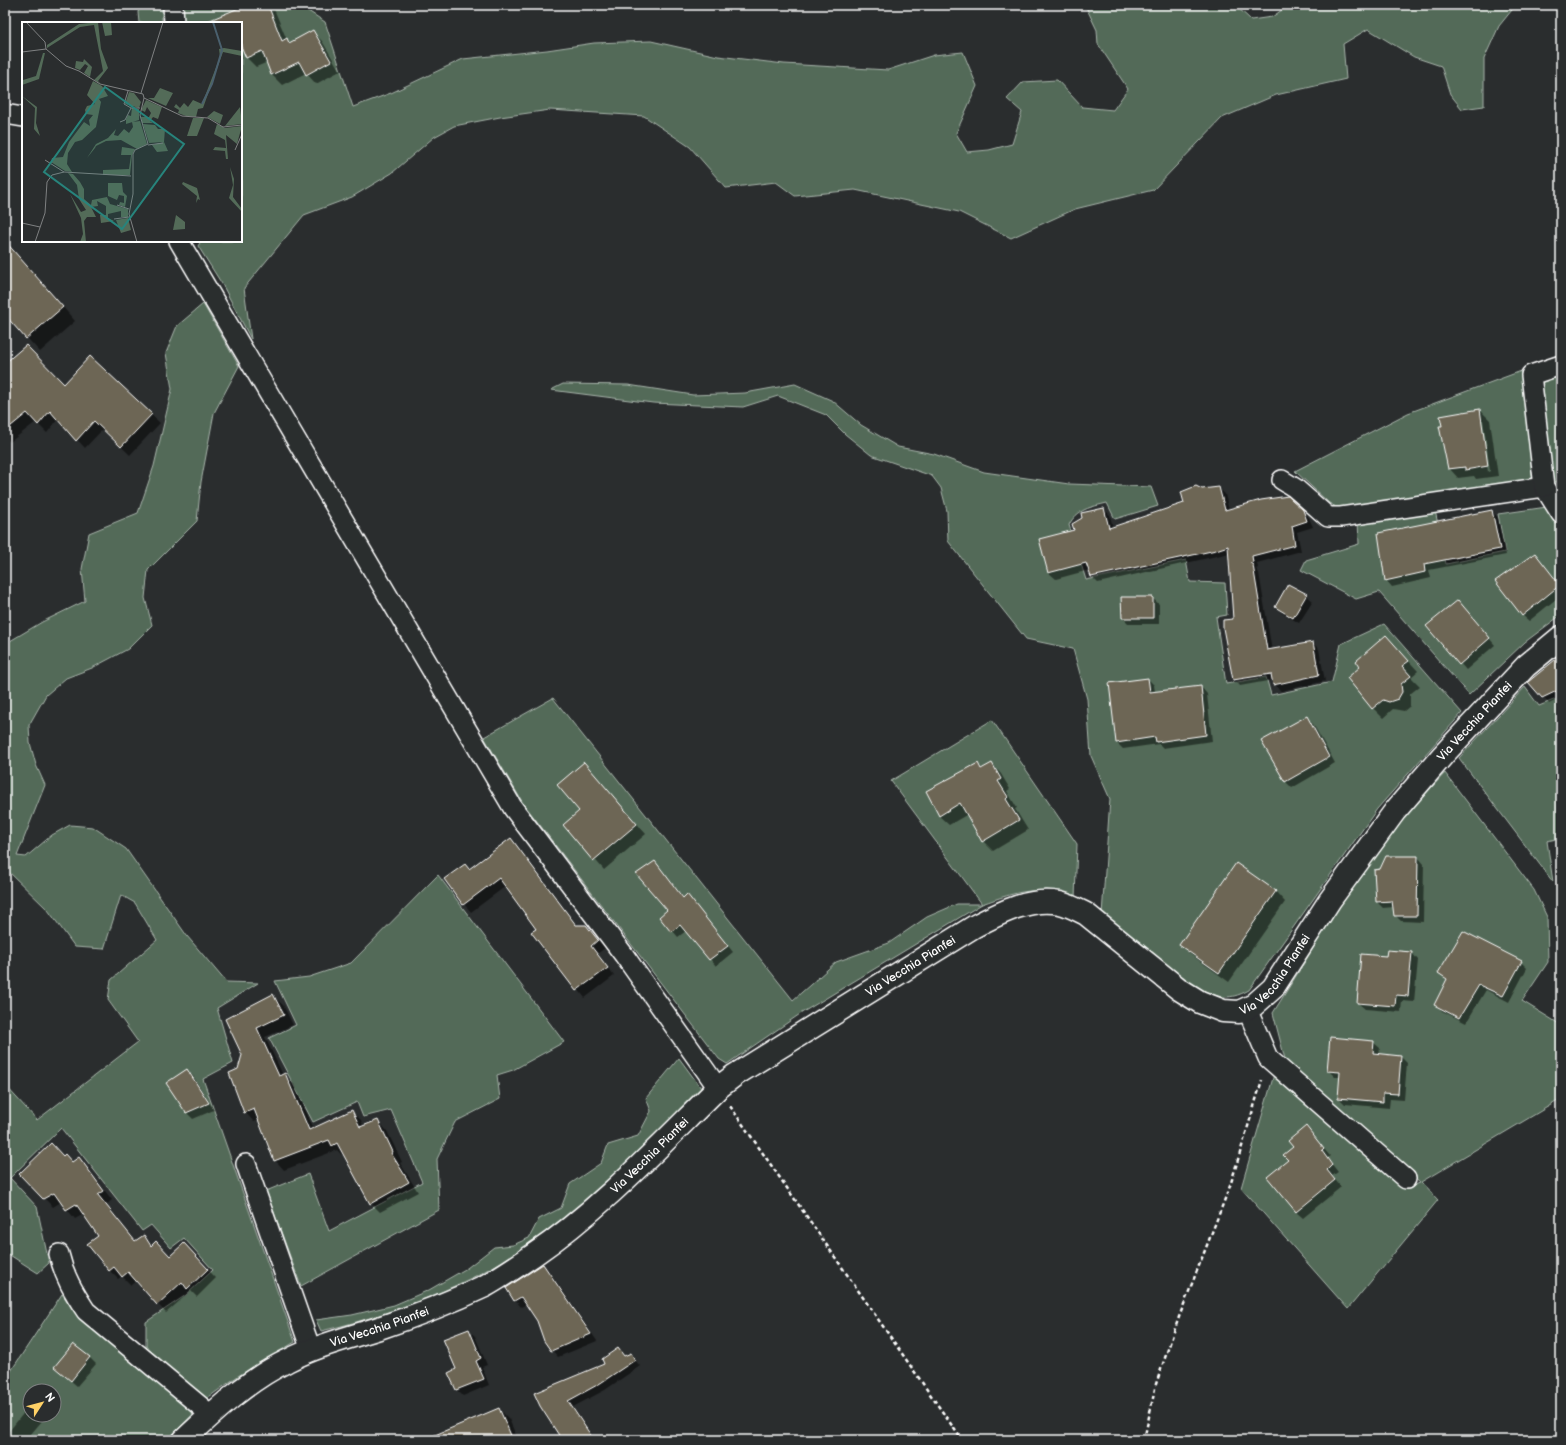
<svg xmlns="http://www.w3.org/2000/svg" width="1566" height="1445" font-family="'Balsamiq Sans',sans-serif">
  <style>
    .green { fill: #536b58; stroke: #a9b5ac; fill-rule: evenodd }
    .shadow { fill: #0007; fill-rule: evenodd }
    .building { fill: #6d6655; stroke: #fff }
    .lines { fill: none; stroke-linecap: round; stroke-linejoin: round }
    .street-casing { stroke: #fff; stroke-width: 22 }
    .secondary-casing { stroke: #fff; stroke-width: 25 }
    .path { stroke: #fff; stroke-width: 2.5; stroke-dasharray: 4 3; stroke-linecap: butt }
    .street { stroke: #2a2d2e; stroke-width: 19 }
    .secondary { stroke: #2a2d2e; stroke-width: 22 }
    .labels { text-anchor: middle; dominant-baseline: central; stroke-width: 3; stroke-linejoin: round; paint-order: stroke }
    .street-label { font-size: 12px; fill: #fff; stroke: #2a2d2e }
    .inset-river { fill: none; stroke: #4a606e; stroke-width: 2 }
    .inset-road { fill: none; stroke: #7f8182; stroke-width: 1 }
    .view { fill: #27847c; fill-opacity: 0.15; stroke: #27847c; stroke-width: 2 }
    .inset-edge { fill: none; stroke: #fff; stroke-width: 2 }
  </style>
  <rect width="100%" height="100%" fill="#2a2d2e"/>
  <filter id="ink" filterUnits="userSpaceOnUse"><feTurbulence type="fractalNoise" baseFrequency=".025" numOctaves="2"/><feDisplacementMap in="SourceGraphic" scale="8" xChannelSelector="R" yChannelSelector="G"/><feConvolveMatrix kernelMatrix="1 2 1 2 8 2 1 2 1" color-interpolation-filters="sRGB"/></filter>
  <g filter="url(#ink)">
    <!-- green -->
    <g class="green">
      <polygon points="141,5 162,5 162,23 139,23 138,12"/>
      <polygon points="183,5 299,5 325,22 353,107 391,93 463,59 547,50 594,43 651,41 718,56 784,64 888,70 934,55 963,52 977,86 956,133 967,152 989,150 1012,144 1022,112 1007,99 1023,82 1057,80 1082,107 1113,110 1128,89 1098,44 1097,30 1085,5 1235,5 1251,20 1272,17 1289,5 1516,5 1499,26 1484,59 1484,106 1462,109 1450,94 1441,66 1414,57 1368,29 1343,44 1346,79 1276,95 1222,118 1153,190 1075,209 1011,238 959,212 855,190 795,196 776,182 726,188 690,147 644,116 550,110 500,117 454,126 434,137 392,173 352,197 304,215 244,288 251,339 222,284 198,246 201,241 241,241 241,23 182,23"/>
      <polygon points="203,304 239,366 214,413 201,482 197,521 148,570 145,598 152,625 128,649 92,668 66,678 46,695 29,725 30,743 36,765 45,785 17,856 26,857 52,835 70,825 93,827 126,849 187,936 226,982 258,983 217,1008 233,1063 203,1079 295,1342 238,1376 206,1399 146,1347 146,1322 186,1295 213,1270 184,1238 171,1248 151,1225 142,1231 61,1128 10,1178 37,1207 49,1263 38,1273 5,1252 5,1085 37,1120 138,1042 108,1000 111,980 157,940 135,903 121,895 104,949 75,947 48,910 5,868 5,644 42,622 85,601 82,569 89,533 138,513 154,466 172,389 166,353 177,326"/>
      <polygon points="1524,370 1537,480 1338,508 1329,503 1295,471 1408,413"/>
      <polygon points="1561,372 1561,499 1551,483 1537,380"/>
      <path d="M 563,384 L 628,385 L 693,395 L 745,393 L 795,384 L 833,401 L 861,425 L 898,447 L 934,454 L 984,472 L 1069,484 L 1151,487 L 1158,506 L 1115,519 L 1107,503 C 1091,507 1077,509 1069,525 L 1086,580 L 1186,560 L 1190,582 L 1225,583 L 1227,615 L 1216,617 L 1226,684 L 1266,677 L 1271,695 L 1332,682 L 1341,644 L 1384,624 L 1462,713 L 1377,809 L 1249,990 C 1227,1002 1215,997 1195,986 L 1102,915 L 1110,799 L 1091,756 L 1087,699 L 1073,649 L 1026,639 L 948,541 L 947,511 L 941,488 L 932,476 L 871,455 L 845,434 L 826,415 L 778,396 L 743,407 L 653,403 L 551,390 Z"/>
      <polygon points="1547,507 1561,529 1561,615 1525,642 1469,695 1379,592 1356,599 1301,570 1306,560 1359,544 1358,521 1435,510 1446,564 1505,552 1498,514"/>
      <polygon points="1525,687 1539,706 1556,699 1561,705 1561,838 1547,841 1553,882 1459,758"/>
      <path d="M 553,698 L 793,1000 L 836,962 L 889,943 L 927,917 L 957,904 L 982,904 L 891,781 L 992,720 L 1077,844 L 1075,898 C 1036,885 1019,891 982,904 L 803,1012 L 727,1064 L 719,1059 L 523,803 L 484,737 Z"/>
      <polygon points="1445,773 1534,890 1547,917 1548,962 1522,1001 1561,1025 1561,1099 1421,1182 1438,1200 1348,1309 1241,1188 1275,1071 1407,1188 1420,1183 1286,1063 1273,1013 1335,913 1402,819"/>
      <polygon points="438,875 564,1042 513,1070 497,1075 500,1099 455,1122 437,1159 439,1210 301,1286 266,1191 308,1174 329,1231 422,1182 391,1110 363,1117 357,1102 313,1122 269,1038 296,1025 275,981 309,977 351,963"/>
      <path d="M 679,1058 L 701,1088 C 663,1128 627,1171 584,1206 C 508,1268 417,1309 321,1331 L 316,1320 L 352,1315 L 394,1305 L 429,1290 L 467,1268 L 494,1247 L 513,1245 L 529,1238 L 539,1219 L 561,1208 L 570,1184 L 601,1163 L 608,1145 L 638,1136 L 651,1111 L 646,1098 Z"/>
      <path d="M 62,1294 L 74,1310 L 196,1411 L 167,1440 L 5,1440 L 5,1380 ZM 30,1391 L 54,1391 L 54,1415 L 30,1415 Z"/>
    </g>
    <!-- shadow -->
    <g class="shadow">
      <polygon points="249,5 271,5 274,9 287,40 290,43 312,31 322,41 340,71 316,84 306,73 282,85 272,75 268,62 256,67 247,58 241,43 241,23 233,23"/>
      <polygon points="5,240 75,321 40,352 5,314"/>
      <polygon points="90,357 160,423 130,455 103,429 85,448 58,419 47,433 36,422 10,442 5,437 5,364 64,385"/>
      <path d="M 1480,410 L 1490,420 L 1498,476 L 1476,479 L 1474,476 L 1458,478 L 1449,468 ZM 1481,420 L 1483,420 L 1490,471 L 1488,472 Z"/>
      <polygon points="1218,488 1225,494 1229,510 1303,511 1309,518 1313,527 1297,532 1301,551 1257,563 1258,568 1256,569 1259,573 1272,651 1313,643 1319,649 1325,681 1281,691 1274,684 1273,680 1240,686 1234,679 1234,620 1230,553 1098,583 1091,576 1089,570 1056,579 1049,573 1040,539 1075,530 1104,509 1110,515 1113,528 1185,504 1202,490"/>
      <polygon points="1492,511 1498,518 1506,555 1429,570 1431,578 1392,587 1386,580"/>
      <polygon points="1535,554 1561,585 1561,595 1529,621 1522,615"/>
      <polygon points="1306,595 1313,601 1299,623 1282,613 1276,606"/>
      <polygon points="1152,598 1159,604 1159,624 1129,624 1123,618"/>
      <polygon points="1458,601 1495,645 1466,670 1428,626"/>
      <polygon points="1395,646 1418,671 1411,677 1420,686 1410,694 1410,706 1404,711 1393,709 1383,718 1373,708 1362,667"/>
      <polygon points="1561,656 1561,698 1549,704 1543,697"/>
      <polygon points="1148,679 1154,685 1155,692 1201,687 1207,694 1212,741 1163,748 1159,744 1123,749 1117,743"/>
      <polygon points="1307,718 1313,724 1335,763 1292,788 1286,782 1262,742"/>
      <polygon points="584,763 646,834 604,870 565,825 581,811"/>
      <polygon points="978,764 983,769 992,764 1001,774 1010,789 1007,791 1017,808 1015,809 1028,830 993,851 983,841 968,814 949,825 939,816"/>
      <polygon points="511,840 577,926 585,926 605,948 597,954 614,976 585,998 533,932 537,929 506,886 471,912 464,904 469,870"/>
      <polygon points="1418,857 1424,864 1423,922 1401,921 1395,915 1394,907 1383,908 1377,902"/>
      <polygon points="655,862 684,898 693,902 733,952 716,966 686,931 678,937 661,917 669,910"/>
      <polygon points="1236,865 1276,892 1285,902 1229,982 1190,954 1180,945"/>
      <polygon points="1412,953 1418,960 1414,1002 1402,1001 1401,1012 1365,1009 1358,1003 1387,957"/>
      <polygon points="1521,962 1527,968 1509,1002 1486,990 1466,1023 1442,1011 1436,1004 1448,981 1439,972"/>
      <polygon points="273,996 283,1005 293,1025 265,1037 283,1075 284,1074 294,1084 313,1129 351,1111 361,1120 364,1127 378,1121 387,1131 402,1162 400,1163 418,1192 380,1212 371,1203 344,1154 342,1155 337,1150 284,1170 275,1160 259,1120 254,1122 245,1112 239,1070 243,1055"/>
      <polygon points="1373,1042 1380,1048 1379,1055 1401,1057 1407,1063 1404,1100 1390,1099 1389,1108 1345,1104 1339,1098 1341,1077 1335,1077 1328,1070"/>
      <polygon points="187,1070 193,1076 214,1110 193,1119 187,1113 167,1083"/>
      <polygon points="1306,1128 1330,1156 1327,1158 1338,1172 1332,1176 1341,1187 1303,1218 1296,1212 1295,1147"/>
      <polygon points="63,1157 72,1163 79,1158 87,1167 112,1200 106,1205 136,1242 144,1236 153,1246 171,1257 192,1253 216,1278 197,1297 191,1291 166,1313 136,1281 131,1285 122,1276 118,1279 109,1270 99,1236 84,1214 75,1219 61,1202 53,1207 20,1174"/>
      <polygon points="543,1265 549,1271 597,1341 558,1357 552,1350 538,1320 527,1304 521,1307 515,1300"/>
      <polygon points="468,1330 475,1336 487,1365 482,1367 489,1385 463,1396 457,1390 450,1373 457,1370"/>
      <polygon points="618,1350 625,1356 630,1354 640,1366 605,1390 573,1407 595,1440 564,1440 542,1407 605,1364"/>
      <polygon points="89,1357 96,1364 77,1386 55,1367"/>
      <polygon points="30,1405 30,1415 47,1415 26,1440 11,1440 6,1435"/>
      <polygon points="499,1409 509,1419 518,1440 433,1440"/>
    </g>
    <!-- building -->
    <g class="building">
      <polygon points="246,5 268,5 282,41 287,38 289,43 313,30 331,61 306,75 299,62 271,75 262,51 246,58 241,46 241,23 203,23"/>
      <polygon points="5,241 63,307 26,339 5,315"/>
      <polygon points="26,345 64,384 90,356 152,414 121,447 94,421 76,441 50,411 38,425 27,413 5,431 5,363"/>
      <polygon points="1480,409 1488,466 1465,470 1465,467 1448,469 1439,426 1442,426 1440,416"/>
      <polygon points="1196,486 1202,489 1219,487 1225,510 1261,500 1288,496 1303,510 1307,521 1292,526 1295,545 1252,556 1253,562 1250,563 1253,565 1267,650 1313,642 1319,675 1273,685 1271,674 1233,680 1223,628 1223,620 1233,619 1228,546 1216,550 1091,577 1086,563 1048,573 1039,539 1074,530 1072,524 1082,518 1081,513 1104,508 1109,528 1184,503 1181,492"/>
      <polygon points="1492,510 1500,549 1424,564 1425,572 1385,581 1378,533"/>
      <polygon points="1535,553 1560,585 1522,616 1495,581"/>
      <polygon points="1288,584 1307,594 1293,618 1275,607"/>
      <polygon points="1121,597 1153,597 1153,618 1122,618"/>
      <polygon points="1458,600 1490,638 1459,665 1426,626"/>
      <polygon points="1386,635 1409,661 1402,666 1411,676 1401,684 1402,692 1398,699 1389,702 1383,700 1372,709 1347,678 1360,667 1356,661"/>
      <polygon points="1561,655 1561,689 1542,698 1528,682"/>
      <polygon points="1148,678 1150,692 1201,686 1206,735 1156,742 1155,737 1116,743 1109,683"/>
      <polygon points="1307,716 1329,757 1285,782 1261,741"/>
      <polygon points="584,762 637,824 593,861 563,825 579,811 557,785"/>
      <polygon points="978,763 981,769 992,763 1001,779 998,781 1008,797 1006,799 1019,820 982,842 960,803 939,816 926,791"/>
      <polygon points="511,838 576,925 586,925 598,940 591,946 608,968 576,991 531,932 536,929 499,878 463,905 444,879 465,864 469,869"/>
      <polygon points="1386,856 1418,856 1417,916 1394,916 1392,901 1376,902 1374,870 1380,869"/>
      <polygon points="655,861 683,898 687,894 728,946 709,960 680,925 671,932 659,917 667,910 636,874"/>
      <polygon points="1236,863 1276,891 1219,973 1179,945"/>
      <polygon points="1463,931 1522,961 1503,996 1479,985 1459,1018 1434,1005 1447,979 1438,973"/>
      <polygon points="1387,950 1412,952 1408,996 1396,995 1395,1006 1357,1003 1361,954 1386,956"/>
      <polygon points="273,994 284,1015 257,1028 279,1076 285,1073 309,1130 352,1110 360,1127 378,1120 393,1152 391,1153 409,1182 370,1204 337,1143 332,1146 329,1140 274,1161 254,1109 244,1113 229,1073 238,1069 242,1055 225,1019"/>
      <polygon points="1330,1037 1374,1041 1373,1053 1401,1056 1398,1094 1383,1093 1383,1102 1338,1098 1340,1072 1327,1071"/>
      <polygon points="187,1069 209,1103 186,1113 166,1083"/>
      <polygon points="1306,1126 1324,1149 1322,1151 1332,1165 1327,1170 1335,1180 1296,1212 1267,1177 1288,1160 1283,1155 1293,1147 1288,1141"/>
      <polygon points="51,1143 63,1156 65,1154 72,1162 79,1157 104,1191 98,1195 135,1241 144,1235 151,1246 156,1241 170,1256 184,1243 208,1269 187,1289 182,1282 157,1305 128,1272 122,1277 114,1267 109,1271 87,1244 98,1236 76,1204 66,1210 54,1193 43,1199 19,1174"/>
      <polygon points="543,1264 591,1334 551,1351 544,1341 537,1321 521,1297 514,1301 506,1288"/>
      <polygon points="469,1329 481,1358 476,1361 484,1379 456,1390 448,1373 456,1369 443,1339"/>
      <polygon points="73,1344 90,1357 71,1381 54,1367"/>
      <polygon points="618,1348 624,1356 631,1353 635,1360 599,1384 568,1401 594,1440 562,1440 540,1406 534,1393 604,1364 602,1359"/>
      <polygon points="499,1408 513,1440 423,1440"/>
    </g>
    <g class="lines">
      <!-- street casing -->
      <g class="street-casing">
        <g id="street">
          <polyline points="173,5 174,23"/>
          <polyline points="5,114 23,117"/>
          <polyline points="179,241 513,808 624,955 718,1088"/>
          <polyline points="1282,480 1295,488 1328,517 1341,517 1544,487 1561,514"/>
          <polyline points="1544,487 1531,375 1561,365"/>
          <polyline points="1247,1009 1268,1058 1406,1179"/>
          <polyline points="246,1164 311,1350"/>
          <path d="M 59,1254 C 64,1276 74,1293 86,1311 L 211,1415"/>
        </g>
      </g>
      <!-- secondary casing -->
      <g class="secondary-casing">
        <g id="secondary">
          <path id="s1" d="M 184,1440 C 216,1410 248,1380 287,1361 C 316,1346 348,1338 379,1328 C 415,1316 451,1302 485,1286 C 501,1277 517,1266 532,1256 C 601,1209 658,1147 718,1088 L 735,1075 L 975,926 C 1000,913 1030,897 1060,903 C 1069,905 1078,910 1086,914 L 1179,989 L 1200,1002 L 1223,1011 L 1239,1012 L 1254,1005 L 1273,988 L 1330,900 L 1395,811 L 1443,755 L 1526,666 L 1561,637"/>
        </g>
      </g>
      <!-- path -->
      <g class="path">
        <polyline points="730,1106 962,1440"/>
        <polyline points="1144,1440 1156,1384 1179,1317 1230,1186 1262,1080"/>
      </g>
      <!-- street -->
      <use href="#street" class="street"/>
      <!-- secondary -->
      <use href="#secondary" class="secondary"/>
    </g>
  </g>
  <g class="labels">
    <!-- street labels -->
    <g class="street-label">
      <text stroke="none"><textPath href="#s1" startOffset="1633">Via Vecchia Pianfei</textPath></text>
      <text stroke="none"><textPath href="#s1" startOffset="877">Via Vecchia Pianfei</textPath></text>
      <text stroke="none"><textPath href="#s1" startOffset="1309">Via Vecchia Pianfei</textPath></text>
      <text stroke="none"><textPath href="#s1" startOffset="553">Via Vecchia Pianfei</textPath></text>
      <text stroke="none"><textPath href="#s1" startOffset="229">Via Vecchia Pianfei</textPath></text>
    </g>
  </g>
  <!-- overview -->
  <g transform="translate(22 22)">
    <rect width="220" height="220" fill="#2a2d2e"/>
    <path d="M 76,0 L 79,27 L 86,46 L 76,59 L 79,62 L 72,58 L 81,49 L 72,3 L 58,5 L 25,26 L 25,23 L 57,2 ZM 80,0 L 89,0 L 90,13 L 83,14 ZM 202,26 L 220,29 L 220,34 L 201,30 L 181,86 L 176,87 L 174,95 L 164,94 L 153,90 L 156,91 L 157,88 L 152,85 L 154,82 L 158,86 L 162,81 L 166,85 L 171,78 L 180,82 L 198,35 L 197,27 ZM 21,31 L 23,31 L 17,57 L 0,63 L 0,48 L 1,58 L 14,54 ZM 62,37 L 70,45 L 68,55 L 62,51 L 66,44 L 63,42 L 58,48 L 53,46 L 54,39 L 61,40 ZM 71,59 L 80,64 L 86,74 L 77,77 L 79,80 L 74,105 L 60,118 L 53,120 L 46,131 L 45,142 L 50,150 L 43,149 L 29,140 L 30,136 L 41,135 L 47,120 L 62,100 L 68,104 L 67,98 L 71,93 L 64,92 L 63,88 L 65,84 L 73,82 L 65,73 ZM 138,66 L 151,71 L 144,84 L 126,76 L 132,76 ZM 107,70 L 112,71 L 119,80 L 117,86 L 103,82 ZM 0,74 L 15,85 L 14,101 L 18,114 L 12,107 L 13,86 ZM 124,78 L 140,85 L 136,97 L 131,95 L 128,99 L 131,101 L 120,101 L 119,95 L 127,95 L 129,91 L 125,85 L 123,90 L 119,88 ZM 218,85 L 220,102 L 203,104 ZM 110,86 L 117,87 L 117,98 L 104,102 L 104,97 L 106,93 L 109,94 ZM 192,89 L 201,93 L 198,102 L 185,95 ZM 171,96 L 182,96 L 175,114 L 165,114 ZM 118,99 L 125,122 L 115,127 L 99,118 L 84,119 L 74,124 L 73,126 L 65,136 L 74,122 L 86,116 L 94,107 L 92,113 L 96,114 L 102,107 L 107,111 L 111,105 L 110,100 ZM 121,102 L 133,103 L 136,107 L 143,107 L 142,120 L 146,129 L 135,130 L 130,123 L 142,120 L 127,121 ZM 195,102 L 203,106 L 220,104 L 215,122 L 204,113 L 206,137 L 204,137 L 203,129 L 191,128 L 193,125 L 204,126 L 203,118 L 192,112 ZM 100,125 L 113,127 L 110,133 L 108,153 L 81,153 L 81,148 L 107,147 L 109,133 L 99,133 ZM 208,145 L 212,157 L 211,175 L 220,187 L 220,190 L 207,176 L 211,163 ZM 46,151 L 51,152 L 58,160 L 62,167 L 62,177 L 69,183 L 70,178 L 85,175 L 88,182 L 106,187 L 106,195 L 99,195 L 99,189 L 86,192 L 86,196 L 92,199 L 79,201 L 78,193 L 84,193 L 84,184 L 75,179 L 76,184 L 69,185 L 74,195 L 65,195 L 62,199 L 64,220 L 58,220 L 61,212 L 59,196 L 48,172 L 59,190 L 64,188 L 57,177 L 55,163 ZM 161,160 L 175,166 L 178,178 L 176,177 L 174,181 L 175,174 L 160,162 ZM 86,161 L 100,161 L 101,170 L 105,174 L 103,185 L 97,183 L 98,180 L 102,181 L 102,174 L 97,173 L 95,178 L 86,174 ZM 154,193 L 163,200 L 163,207 L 151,208 ZM 106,196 L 109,208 L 99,211 L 94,198 Z" fill="#536b58"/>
    <path class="inset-river" d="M 180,82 L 190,62 L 200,28 L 191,0"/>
    <path class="inset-road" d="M 4,0 L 23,20 L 24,27M 0,30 L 24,27 L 44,44 L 57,49 L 78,62 L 121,72 L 122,76 L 160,94 L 186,96 L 201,105 L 220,103M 106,69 L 102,82 L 109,86M 119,71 L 141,0M 98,100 L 103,98 L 109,86 L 118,86M 126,123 L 141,121M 213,128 L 220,112M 23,138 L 42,150M 95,183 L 107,187M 92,197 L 107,195M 0,201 L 18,205M 13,220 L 23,191 L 25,160 L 30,153 L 42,150 L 109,154M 115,220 L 107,192 L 111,172 L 111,132 L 113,128 L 126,122 L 118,93 L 122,76"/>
    <path class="view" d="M 83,65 L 162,122 L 100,207 L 22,150 Z"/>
    <rect width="220" height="220" class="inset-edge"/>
  </g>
  <!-- margin -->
  <rect width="1566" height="1445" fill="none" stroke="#2a2d2e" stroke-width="20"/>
  <rect x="10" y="10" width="1546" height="1425" fill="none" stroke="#fff" stroke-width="1.5" filter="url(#ink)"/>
  <!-- north arrow -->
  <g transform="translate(42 1403) rotate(54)"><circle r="19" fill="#2a2d2e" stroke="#7f8182"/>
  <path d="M0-3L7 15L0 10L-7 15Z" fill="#ffd166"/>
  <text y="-6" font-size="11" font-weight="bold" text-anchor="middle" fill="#ffffff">N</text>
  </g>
</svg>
